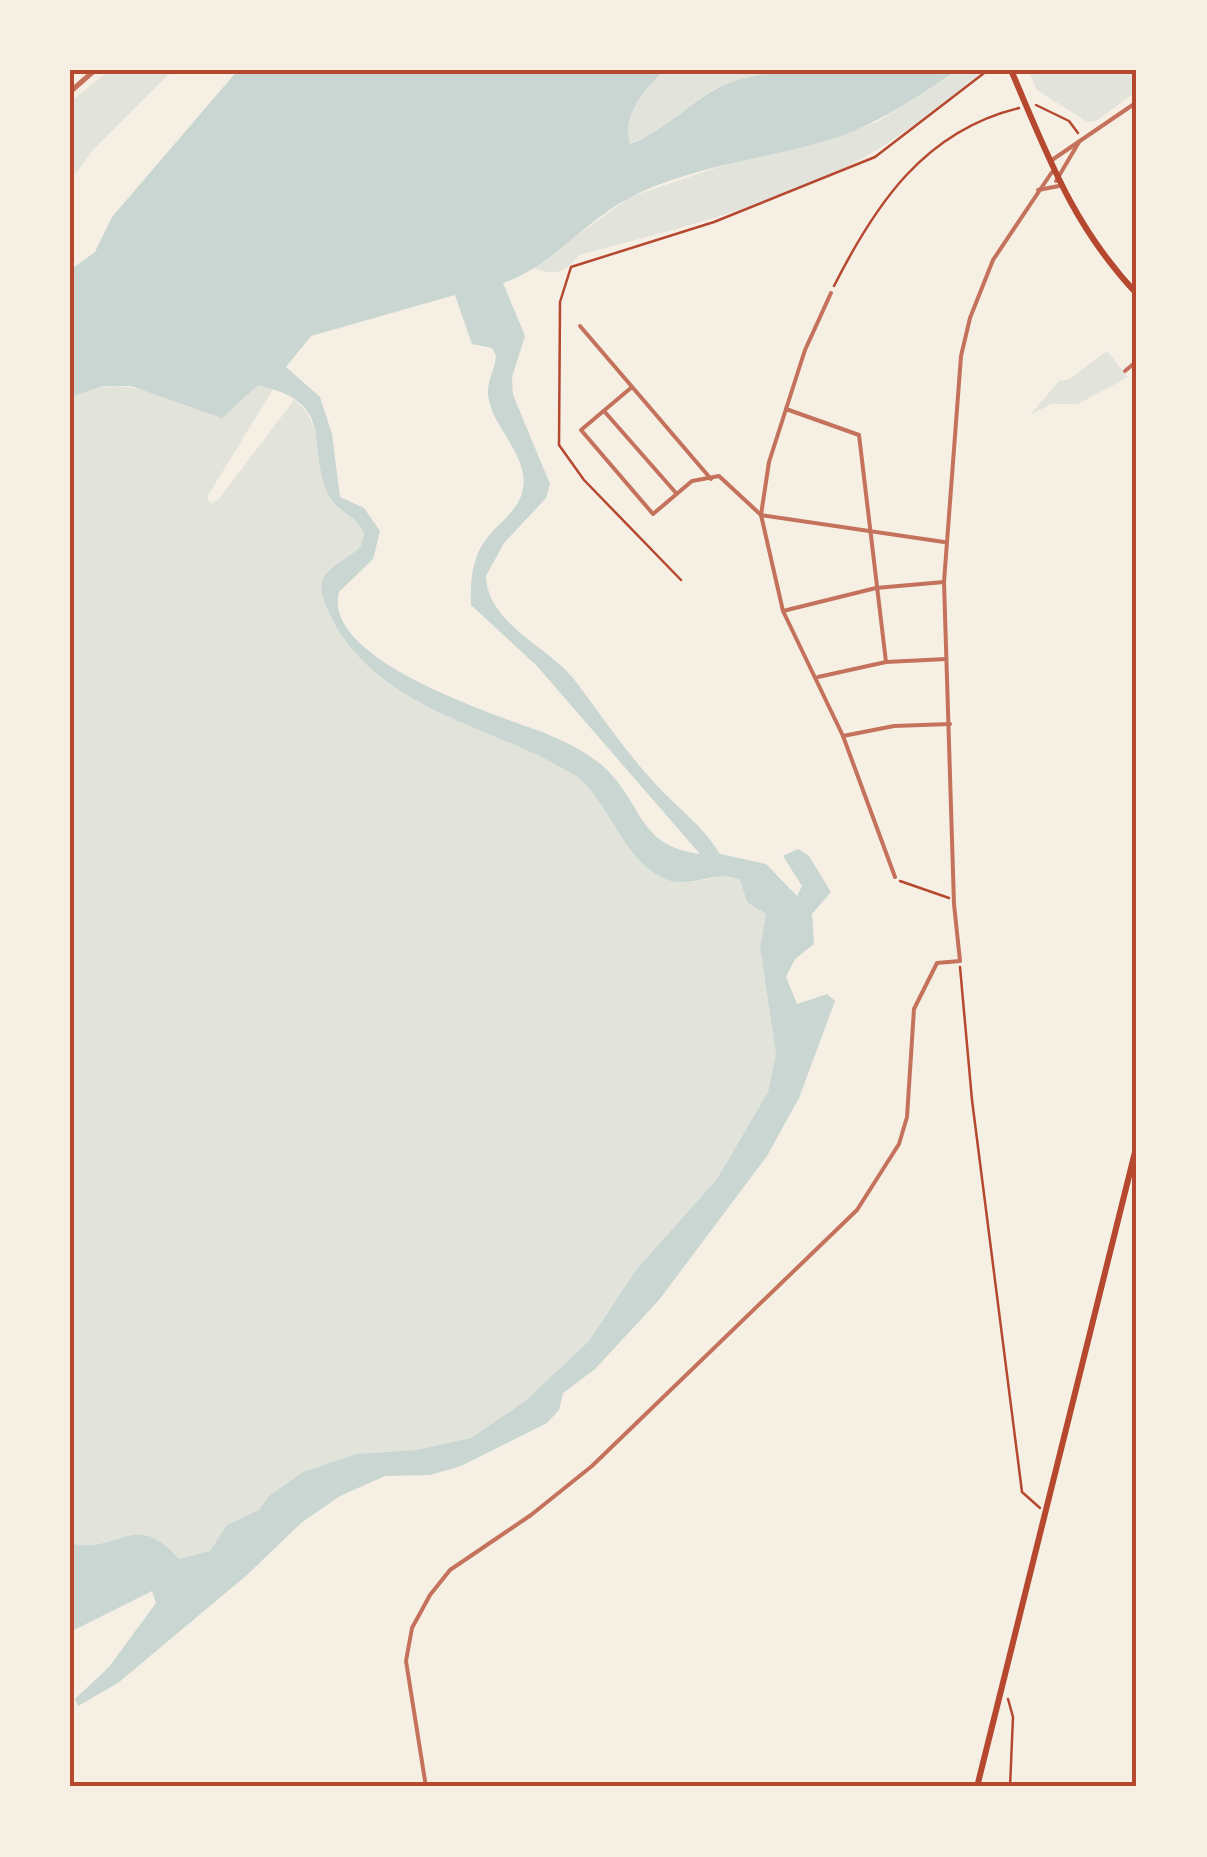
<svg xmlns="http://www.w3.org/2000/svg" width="1207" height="1857" font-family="Bitter,serif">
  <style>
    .green { fill: #e2e4dc }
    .water { fill: #c9d6d2; fill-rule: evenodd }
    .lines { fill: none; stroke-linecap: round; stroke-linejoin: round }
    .path { stroke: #b5482f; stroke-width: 2.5 }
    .minor { stroke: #c5725c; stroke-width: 4 }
    .tertiary { stroke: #c5725c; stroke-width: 5 }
    .secondary { stroke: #b5482f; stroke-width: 6 }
    .primary { stroke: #b5482f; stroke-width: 6 }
    .neatline { fill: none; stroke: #b5482f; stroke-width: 4 }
  </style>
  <rect width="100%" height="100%" fill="#f6efe4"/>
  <!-- green -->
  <g class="green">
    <polygon points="110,70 173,70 93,150 70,181 70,102"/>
    <path d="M 664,70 L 843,70 C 800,73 745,70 707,94 C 680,111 660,133 629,144 C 622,113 645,92 664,70 Z"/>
    <path d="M 957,70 L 985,70 C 941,104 898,141 848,166 C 765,208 669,231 579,255 C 564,273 556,276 533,268 L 630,197 L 748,157 L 821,142 L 877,122 Z"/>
    <polygon points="1028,70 1137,70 1137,91 1096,121 1087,122 1037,90"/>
    <polygon points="1107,351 1128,377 1078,404 1051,404 1030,415 1059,381 1068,380"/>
    <path d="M 258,384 L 274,388 L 207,497 L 210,503 L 218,500 L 294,400 C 326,424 314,461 328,493 C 336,512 357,515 364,535 L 362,546 C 351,558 328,565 323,581 C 318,596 329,612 336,624 C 388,717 498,720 577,777 C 614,803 623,862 666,879 C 692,890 717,870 740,880 L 747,902 L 766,914 L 760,947 L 776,1054 L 768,1092 L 717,1179 L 636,1270 L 589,1341 L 525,1401 L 471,1438 L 416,1450 L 356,1454 L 303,1472 L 269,1496 L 259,1510 L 227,1525 L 210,1551 L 179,1559 C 135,1507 117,1556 70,1543 L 70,397 C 118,373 156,395 201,410 Z"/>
  </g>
  <!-- water -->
  <path class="water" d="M 238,70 L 664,70 C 645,91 621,114 630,144 C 669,130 695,94 735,81 C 789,63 897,70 957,70 C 914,99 872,128 822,142 C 758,160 689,167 629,198 C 585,221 549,268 503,283 L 525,336 L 512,377 L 513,395 L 550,484 L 546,498 L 504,543 L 486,576 C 487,623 547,646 573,678 C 602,716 629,757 663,792 C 684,813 704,828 720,854 L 766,864 L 797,896 L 802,886 L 783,856 L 798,849 L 809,856 L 831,892 L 812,914 L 814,944 L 795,959 L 786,977 L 797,1004 L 827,994 L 835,1001 L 799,1098 L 767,1156 L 659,1300 L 595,1369 L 563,1393 L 559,1410 L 547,1423 L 461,1466 L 430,1475 L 385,1476 L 340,1496 L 301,1523 L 247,1575 L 118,1683 L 78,1706 L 75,1699 L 109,1667 L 156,1603 L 152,1591 L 70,1632 L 70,1543 C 118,1556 134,1507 179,1559 L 210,1551 L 227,1525 L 259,1510 L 269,1496 L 303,1472 L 356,1454 L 416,1450 L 471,1438 L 525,1401 L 589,1341 L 636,1270 L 717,1179 L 768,1092 L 776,1054 L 760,947 L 766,914 L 747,902 L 740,880 C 716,868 690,891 663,878 C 622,859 611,803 576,776 C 494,725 381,712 332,619 C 327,608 319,594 322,582 C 327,565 351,558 361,546 L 364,534 C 357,515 336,512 328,494 C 306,443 337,403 258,385 L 222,418 L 131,386 L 103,386 L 70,397 L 70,270 L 95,252 L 112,217 ZM 455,295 L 472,344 L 492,348 L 496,356 C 495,369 487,381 488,394 C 490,425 529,455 523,488 C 520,510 499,522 487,538 C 472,557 470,582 471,605 L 537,666 L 700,854 C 638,845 645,809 608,771 C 590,753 566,742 542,732 C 497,715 321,660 339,592 L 373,559 L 380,531 L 364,508 L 340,497 L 332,434 L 320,397 L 286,367 L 311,336 Z"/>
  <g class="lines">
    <!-- path -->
    <g class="path">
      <polyline points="1036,105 1069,121 1078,133"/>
      <path d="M 834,286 C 875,205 924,131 1019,108"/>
      <polyline points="681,580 584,480 559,445 560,302 571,267 714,222 875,157 988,70"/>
      <polyline points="900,881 949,898"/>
      <polyline points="960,967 972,1100 1022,1492 1040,1508"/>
      <polyline points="1008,1699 1013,1717 1010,1787"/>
    </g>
    <!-- minor -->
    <g class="minor">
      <polyline points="1052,160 1137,102"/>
      <polyline points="1056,181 1079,142"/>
      <polyline points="1038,190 1059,186"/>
      <polyline points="831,293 805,350 769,462 761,515 783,611 843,736 895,877"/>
      <polyline points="580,326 711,479"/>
      <polyline points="1125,371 1137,361"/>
      <polyline points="632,387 581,430 653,514 692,481 719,476 761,515"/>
      <polyline points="786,409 859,435 886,662"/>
      <polyline points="604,411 676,493"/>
      <polyline points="761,515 944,542"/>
      <polyline points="783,611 876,588 944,582"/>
      <polyline points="818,677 886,662 946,659"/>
      <polyline points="843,736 894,726 950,724"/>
      <polyline points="426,1787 406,1661 412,1628 430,1595 450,1570 531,1515 592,1466 857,1210 899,1144 907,1117 914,1009 937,963 960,961 954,904 944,582 961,356 970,318 993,260 1052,172"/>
    </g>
    <!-- tertiary -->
    <polyline class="tertiary" points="70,92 95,70"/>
    <!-- secondary -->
    <path class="secondary" d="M 1011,70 C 1048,156 1072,225 1137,294"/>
    <!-- primary -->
    <polyline class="primary" points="977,1787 1137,1144"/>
  </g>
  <!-- border -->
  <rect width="1207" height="1857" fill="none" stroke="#f6efe4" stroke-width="145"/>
  <rect x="72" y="72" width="1062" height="1712" class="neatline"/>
</svg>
